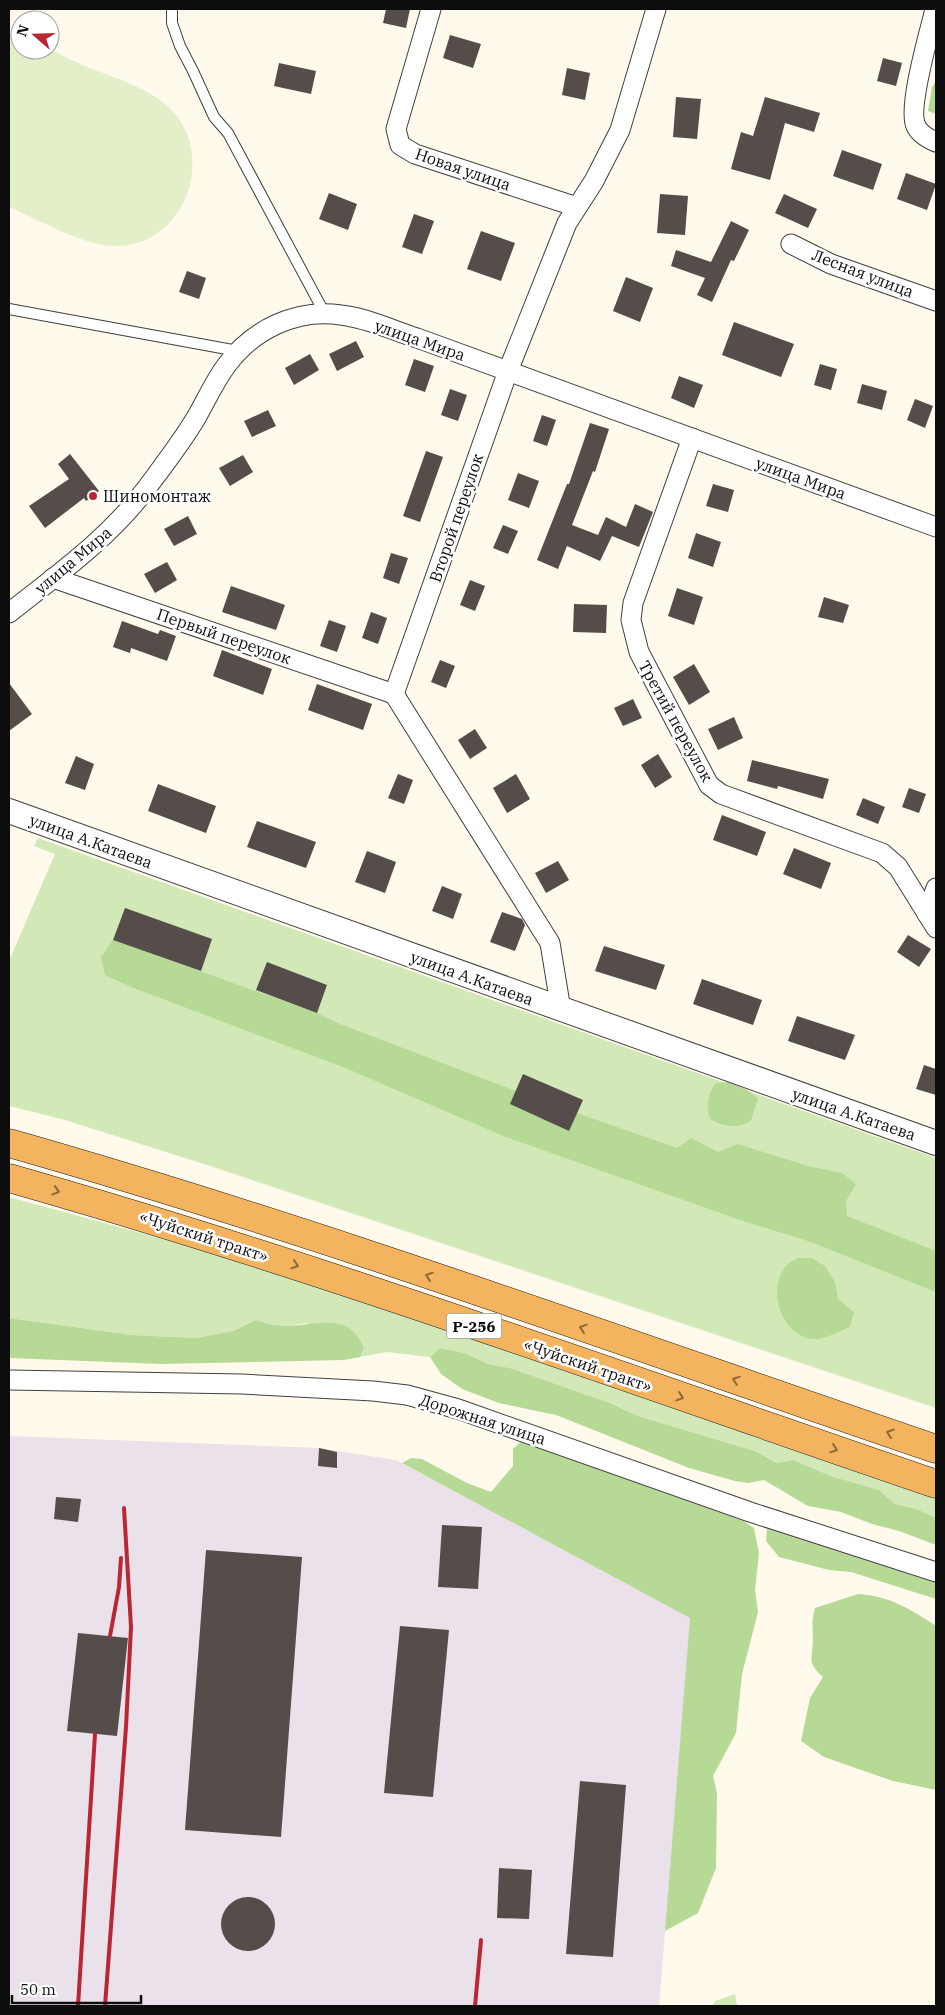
<svg xmlns="http://www.w3.org/2000/svg" width="945" height="2015" font-family="'IBM Plex Serif',serif">
  <style>
    .industrial { fill: #eae1eb }
    .green { fill: #d2e8b7 }
    .forest { fill: #b7d996 }
    .pitch { fill: #e3efc9 }
    .building { fill: #554d49 }
    .lines { fill: none; stroke-linecap: round; stroke-linejoin: round }
    .service-casing { stroke: #404040; stroke-width: 12 }
    .minor-casing { stroke: #404040; stroke-width: 21 }
    .tertiary-casing { stroke: #404040; stroke-width: 26 }
    .trunk-casing { stroke: #1e1e1e; stroke-width: 29 }
    .service { stroke: #fff; stroke-width: 10 }
    .minor { stroke: #fff; stroke-width: 19 }
    .tertiary { stroke: #fff; stroke-width: 24 }
    .trunk { stroke: #f4b35e; stroke-width: 28 }
    .rail { stroke: #ba2733; stroke-width: 4 }
    .oneway { stroke: #8c683a }
    .poi-dot { fill: #ba2733; stroke: #fff; stroke-width: 2 }
    .labels { text-anchor: middle; dominant-baseline: central; stroke-width: 5; stroke-linejoin: round; paint-order: stroke }
    .shield { fill: #fff; stroke: #565656; stroke-width: 1 }
    .shield-label { font-size: 15px; font-weight: bold; fill: #0d0d0d }
    .street-label { font-size: 16px; fill: #0d0d0d; stroke: #fff }
    .poi-label { font-size: 16px; fill: #0d0d0d; stroke: #fff; text-anchor: start }
  </style>
  <rect width="100%" height="100%" fill="#fffaec"/>
  <!-- industrial -->
  <polygon class="industrial" points="9,1436 319,1448 396,1460 691,1618 659,2006 9,2006"/>
  <!-- green -->
  <g class="green">
    <polygon points="38,838 936,1158 936,1408 210,1166 65,1120 9,1106 9,961 55,854 34,846"/>
    <polygon points="9,1197 317,1281 936,1494 936,1518 917,1509 895,1504 879,1490 831,1476 793,1460 777,1463 755,1451 638,1416 610,1403 510,1368 488,1364 465,1353 440,1348 430,1357 387,1352 360,1357 364,1349 307,1323 282,1327 256,1320 233,1331 196,1338 132,1335 9,1318"/>
    <polygon points="735,1994 737,2006 713,2006 715,2001"/>
  </g>
  <!-- forest -->
  <g class="forest">
    <polygon points="936,81 936,114 928,111 932,87"/>
    <polygon points="113,940 317,1013 340,1024 534,1098 677,1148 691,1138 718,1152 738,1144 808,1166 842,1173 856,1184 846,1201 847,1216 936,1251 936,1292 811,1242 743,1221 503,1136 343,1067 131,987 105,975 101,957"/>
    <path d="M 729,1082 L 747,1090 L 758,1098 L 751,1121 C 736,1129 725,1127 710,1119 C 706,1103 707,1097 715,1083 Z"/>
    <path d="M 799,1258 L 812,1258 L 825,1266 L 835,1282 L 838,1299 L 854,1312 L 850,1327 C 840,1331 828,1338 817,1339 C 783,1340 765,1291 786,1266 C 789,1262 795,1260 799,1258 Z"/>
    <path d="M 9,1318 L 132,1335 L 196,1338 L 233,1331 L 256,1320 C 264,1322 274,1326 282,1326 C 313,1327 350,1309 364,1349 L 360,1357 L 344,1360 L 161,1364 L 9,1358 Z"/>
    <polygon points="440,1348 465,1353 488,1364 510,1368 610,1403 638,1416 755,1451 777,1463 793,1460 831,1476 879,1490 895,1504 917,1509 936,1518 936,1545 899,1531 872,1524 841,1512 808,1506 764,1480 748,1483 735,1481 689,1468 556,1415 499,1403 462,1389 441,1374 430,1357"/>
    <polygon points="521,1441 743,1521 754,1528 759,1553 755,1590 758,1612 742,1674 736,1733 713,1776 717,1793 716,1868 698,1913 665,1931 690,1618 402,1463 411,1458 422,1459 467,1483 491,1492 513,1466 513,1449"/>
    <polygon points="767,1529 936,1583 936,1599 851,1572 829,1570 779,1557 766,1541"/>
    <path d="M 858,1594 C 890,1596 910,1609 936,1626 L 936,1790 L 893,1781 L 824,1757 L 801,1741 L 810,1698 L 823,1677 C 807,1663 812,1660 813,1641 C 813,1627 811,1623 815,1608 Z"/>
  </g>
  <!-- pitch -->
  <path class="pitch" d="M 9,33 L 20,38 L 20,50 C 29,50 38,49 47,50 C 57,51 68,59 78,63 C 103,74 132,82 154,96 C 165,103 175,112 181,122 C 213,175 175,250 111,246 C 81,244 37,219 9,207 Z"/>
  <!-- building -->
  <g class="building">
    <polygon points="386,9 410,9 406,28 383,23"/>
    <polygon points="450,35 481,44 473,68 443,58"/>
    <polygon points="883,58 902,63 896,86 877,81"/>
    <polygon points="279,63 316,71 311,94 274,86"/>
    <polygon points="567,68 590,73 585,100 562,95"/>
    <polygon points="676,97 701,99 697,139 673,137"/>
    <polygon points="765,97 820,113 814,132 785,123 770,180 731,169 741,132 753,136"/>
    <polygon points="842,150 882,164 873,190 833,176"/>
    <polygon points="906,173 936,184 927,210 897,199"/>
    <polygon points="329,193 357,204 348,230 319,219"/>
    <polygon points="660,194 688,196 685,235 657,233"/>
    <polygon points="784,194 817,209 808,228 775,213"/>
    <polygon points="414,214 434,221 422,254 402,247"/>
    <polygon points="731,221 749,230 734,261 731,260 712,302 697,295 705,278 671,266 676,250 711,262"/>
    <polygon points="481,231 515,243 501,281 467,269"/>
    <polygon points="187,271 206,278 199,299 179,292"/>
    <polygon points="626,277 653,288 640,322 613,311"/>
    <polygon points="734,322 794,344 781,377 722,355"/>
    <polygon points="356,341 364,357 337,371 329,354"/>
    <polygon points="310,354 319,370 294,385 285,368"/>
    <polygon points="414,359 434,366 425,392 405,385"/>
    <polygon points="820,364 837,369 831,390 814,385"/>
    <polygon points="679,376 703,385 694,408 671,398"/>
    <polygon points="862,384 887,391 882,410 857,403"/>
    <polygon points="450,389 467,395 458,421 441,415"/>
    <polygon points="915,399 933,406 925,428 907,420"/>
    <polygon points="268,410 276,426 252,437 244,421"/>
    <polygon points="542,415 556,420 547,446 533,441"/>
    <polygon points="590,423 609,429 595,472 593,471 572,525 598,535 606,517 626,527 635,504 653,512 639,547 612,536 600,561 567,546 558,569 537,560 567,484 569,484"/>
    <polygon points="426,451 443,457 420,522 403,516"/>
    <polygon points="70,454 99,491 86,501 84,498 45,528 29,506 69,479 58,464"/>
    <polygon points="243,455 253,472 230,486 219,468"/>
    <polygon points="518,473 539,481 529,508 508,500"/>
    <polygon points="713,484 734,490 728,512 706,506"/>
    <polygon points="188,516 197,534 174,546 164,529"/>
    <polygon points="503,525 518,531 508,554 493,548"/>
    <polygon points="696,533 721,542 713,567 688,558"/>
    <polygon points="391,553 408,558 399,584 383,578"/>
    <polygon points="167,562 177,580 155,593 144,574"/>
    <polygon points="470,580 485,586 475,611 460,605"/>
    <polygon points="231,586 285,605 276,630 222,612"/>
    <polygon points="677,588 703,597 694,625 668,616"/>
    <polygon points="824,597 849,605 843,623 818,617"/>
    <polygon points="574,604 607,605 606,633 573,632"/>
    <polygon points="371,612 387,618 378,644 362,638"/>
    <polygon points="329,620 346,626 337,652 320,646"/>
    <polygon points="122,621 158,634 160,630 176,636 167,661 131,648 130,653 113,647"/>
    <polygon points="222,650 272,669 263,695 213,676"/>
    <polygon points="440,660 455,666 446,688 431,682"/>
    <polygon points="694,664 710,692 689,705 673,677"/>
    <polygon points="9,683 32,714 9,731"/>
    <polygon points="317,684 372,704 363,730 308,710"/>
    <polygon points="633,699 642,718 623,726 614,708"/>
    <polygon points="734,717 743,738 718,750 708,729"/>
    <polygon points="475,729 487,748 470,759 458,740"/>
    <polygon points="658,754 672,777 655,788 641,765"/>
    <polygon points="76,756 94,764 85,790 65,783"/>
    <polygon points="752,760 829,779 823,799 778,786 777,789 747,781"/>
    <polygon points="398,774 413,780 404,804 388,798"/>
    <polygon points="516,774 530,799 507,813 493,788"/>
    <polygon points="158,784 216,806 206,833 148,811"/>
    <polygon points="909,788 926,794 919,813 902,807"/>
    <polygon points="863,798 885,807 878,824 856,815"/>
    <polygon points="722,815 766,832 757,856 713,840"/>
    <polygon points="257,821 316,842 306,868 247,847"/>
    <polygon points="794,848 831,863 821,889 783,874"/>
    <polygon points="367,851 396,862 385,893 355,882"/>
    <polygon points="558,861 569,880 546,893 535,873"/>
    <polygon points="442,886 462,894 453,919 432,911"/>
    <polygon points="125,908 212,939 201,971 113,940"/>
    <polygon points="502,912 522,919 525,925 515,951 490,942"/>
    <polygon points="908,935 931,949 919,967 897,952"/>
    <polygon points="604,946 665,965 656,990 595,971"/>
    <polygon points="267,962 327,985 317,1013 256,990"/>
    <polygon points="702,979 762,1000 753,1025 693,1004"/>
    <polygon points="797,1016 855,1035 845,1060 788,1041"/>
    <polygon points="924,1065 936,1069 936,1095 916,1089"/>
    <polygon points="523,1074 583,1100 569,1131 510,1104"/>
    <polygon points="319,1448 337,1452 337,1468 318,1466"/>
    <polygon points="56,1497 81,1499 78,1522 54,1519"/>
    <polygon points="442,1525 482,1527 478,1589 438,1587"/>
    <polygon points="206,1550 302,1557 281,1837 185,1830"/>
    <polygon points="400,1626 449,1630 433,1797 384,1793"/>
    <polygon points="78,1633 128,1638 117,1736 67,1731"/>
    <polygon points="580,1781 626,1785 613,1957 566,1954"/>
    <polygon points="499,1868 532,1870 529,1919 497,1918"/>
    <circle cx="248" cy="1924" r="27"/>
  </g>
  <g class="lines">
    <!-- service casing -->
    <g class="service-casing">
      <g id="service">
        <polyline points="172,9 172,23 180,46 193,71 214,117 228,133 325,314"/>
        <polyline points="9,309 238,351"/>
      </g>
    </g>
    <!-- minor casing -->
    <g class="minor-casing">
      <g id="minor">
        <polyline points="431,9 396,129 400,145 415,154 577,207"/>
        <path d="M 935,9 C 930,31 907,108 916,126 C 919,133 929,139 936,142"/>
        <polyline points="791,244 831,264 936,301"/>
        <polyline points="692,438 633,603 631,620 639,652 709,785 721,794 882,853 898,867 936,928"/>
        <polyline points="53,578 394,694"/>
        <path d="M 9,613 C 57,575 108,539 146,489 C 163,466 181,443 196,418 C 206,401 214,382 226,366 C 252,330 296,308 341,315 C 367,318 392,330 417,338 L 936,527"/>
        <polyline points="394,694 508,371 567,223 594,181 620,130 656,9"/>
        <polyline points="394,694 550,943 561,1010"/>
        <polyline points="927,914 936,888"/>
        <polyline points="9,1380 242,1384 373,1391 407,1395 458,1409 750,1512 936,1572"/>
      </g>
    </g>
    <!-- tertiary casing -->
    <g class="tertiary-casing">
      <polyline id="tertiary" points="9,811 936,1143"/>
    </g>
    <!-- trunk casing -->
    <g class="trunk-casing">
      <g id="trunk">
        <path d="M 9,1143 C 322,1232 628,1344 936,1449"/>
        <path d="M 9,1178 C 322,1267 628,1379 936,1484"/>
      </g>
    </g>
    <!-- service -->
    <use href="#service" class="service"/>
    <!-- minor -->
    <use href="#minor" class="minor"/>
    <!-- tertiary -->
    <use href="#tertiary" class="tertiary"/>
    <!-- trunk -->
    <use href="#trunk" class="trunk"/>
    <!-- rail -->
    <g class="rail">
      <polyline points="110,1636 119,1587 121,1558"/>
      <polyline points="78,2006 95,1734"/>
      <polyline points="105,2006 126,1727 131,1627 124,1508"/>
      <polyline points="475,2006 481,1940"/>
    </g>
  </g>
  <!-- one-way arrows -->
  <defs><path id="oneway-chevron" d="M-2-3.5L2.5 0L-2 3.5" fill="none" stroke-width="1.6" stroke-linecap="round" stroke-linejoin="round" transform="scale(1.25)"/></defs>
  <g class="oneway">
    <use href="#oneway-chevron" transform="translate(56 1191) rotate(16)"/>
    <use href="#oneway-chevron" transform="translate(295 1265) rotate(18)"/>
    <use href="#oneway-chevron" transform="translate(429 1276) rotate(-161)"/>
    <use href="#oneway-chevron" transform="translate(583 1328) rotate(-161)"/>
    <use href="#oneway-chevron" transform="translate(736 1380) rotate(-161)"/>
    <use href="#oneway-chevron" transform="translate(680 1397) rotate(19)"/>
    <use href="#oneway-chevron" transform="translate(890 1433) rotate(-161)"/>
    <use href="#oneway-chevron" transform="translate(834 1449) rotate(19)"/>
  </g>
  <!-- markers -->
  <circle class="poi-dot" cx="93" cy="496" r="5"/>
  <g class="labels">
    <!-- shield labels -->
    <rect class="shield" x="446.5" y="1313.5" width="55" height="25" rx="4"/>
    <g class="shield-label">
      <text x="474" y="1326">Р-256</text>
    </g>
    <!-- street labels -->
    <g class="street-label">
      <text transform="translate(463 169) rotate(19)">Новая улица</text>
      <text transform="translate(863 273) rotate(21)">Лесная улица</text>
      <text transform="translate(420 340) rotate(19)">улица Мира</text>
      <text transform="translate(801 478) rotate(20)">улица Мира</text>
      <text transform="translate(456 518) rotate(-71)">Второй переулок</text>
      <text transform="translate(73 560) rotate(-40)">улица Мира</text>
      <text transform="translate(224 636) rotate(19)">Первый переулок</text>
      <text transform="translate(676 721) rotate(61)">Третий переулок</text>
      <text transform="translate(91 841) rotate(20)">улица А.Катаева</text>
      <text transform="translate(472 978) rotate(20)">улица А.Катаева</text>
      <text transform="translate(854 1114) rotate(19)">улица А.Катаева</text>
      <text transform="translate(204 1236) rotate(18)">«Чуйский тракт»</text>
      <text transform="translate(588 1365) rotate(19)">«Чуйский тракт»</text>
      <text transform="translate(483 1419) rotate(18)">Дорожная улица</text>
    </g>
    <!-- poi labels -->
    <g class="poi-label">
      <text x="103" y="496">Шиномонтаж</text>
    </g>
  </g>
  <!-- border -->
  <rect width="945" height="2015" fill="none" stroke="#0d0d0d" stroke-width="20"/>
  <!-- north arrow -->
  <g transform="translate(35 35) rotate(290)"><circle r="24" fill="#ffffff" stroke="#9e9e9e"/>
  <path d="M0-4L9 19L0 12L-9 19Z" fill="#ba2733"/>
  <text y="-8" font-size="14" font-weight="bold" text-anchor="middle" fill="#0d0d0d">N</text>
  </g>
  <!-- scale -->
  <path d="M12 1995v8h129v-8" fill="none" stroke="#0d0d0d" stroke-width="2.5"/>
  <text x="20" y="1995" font-size="15" fill="#0d0d0d" stroke="#ffffff" stroke-width="4" paint-order="stroke">50 m</text>
</svg>
